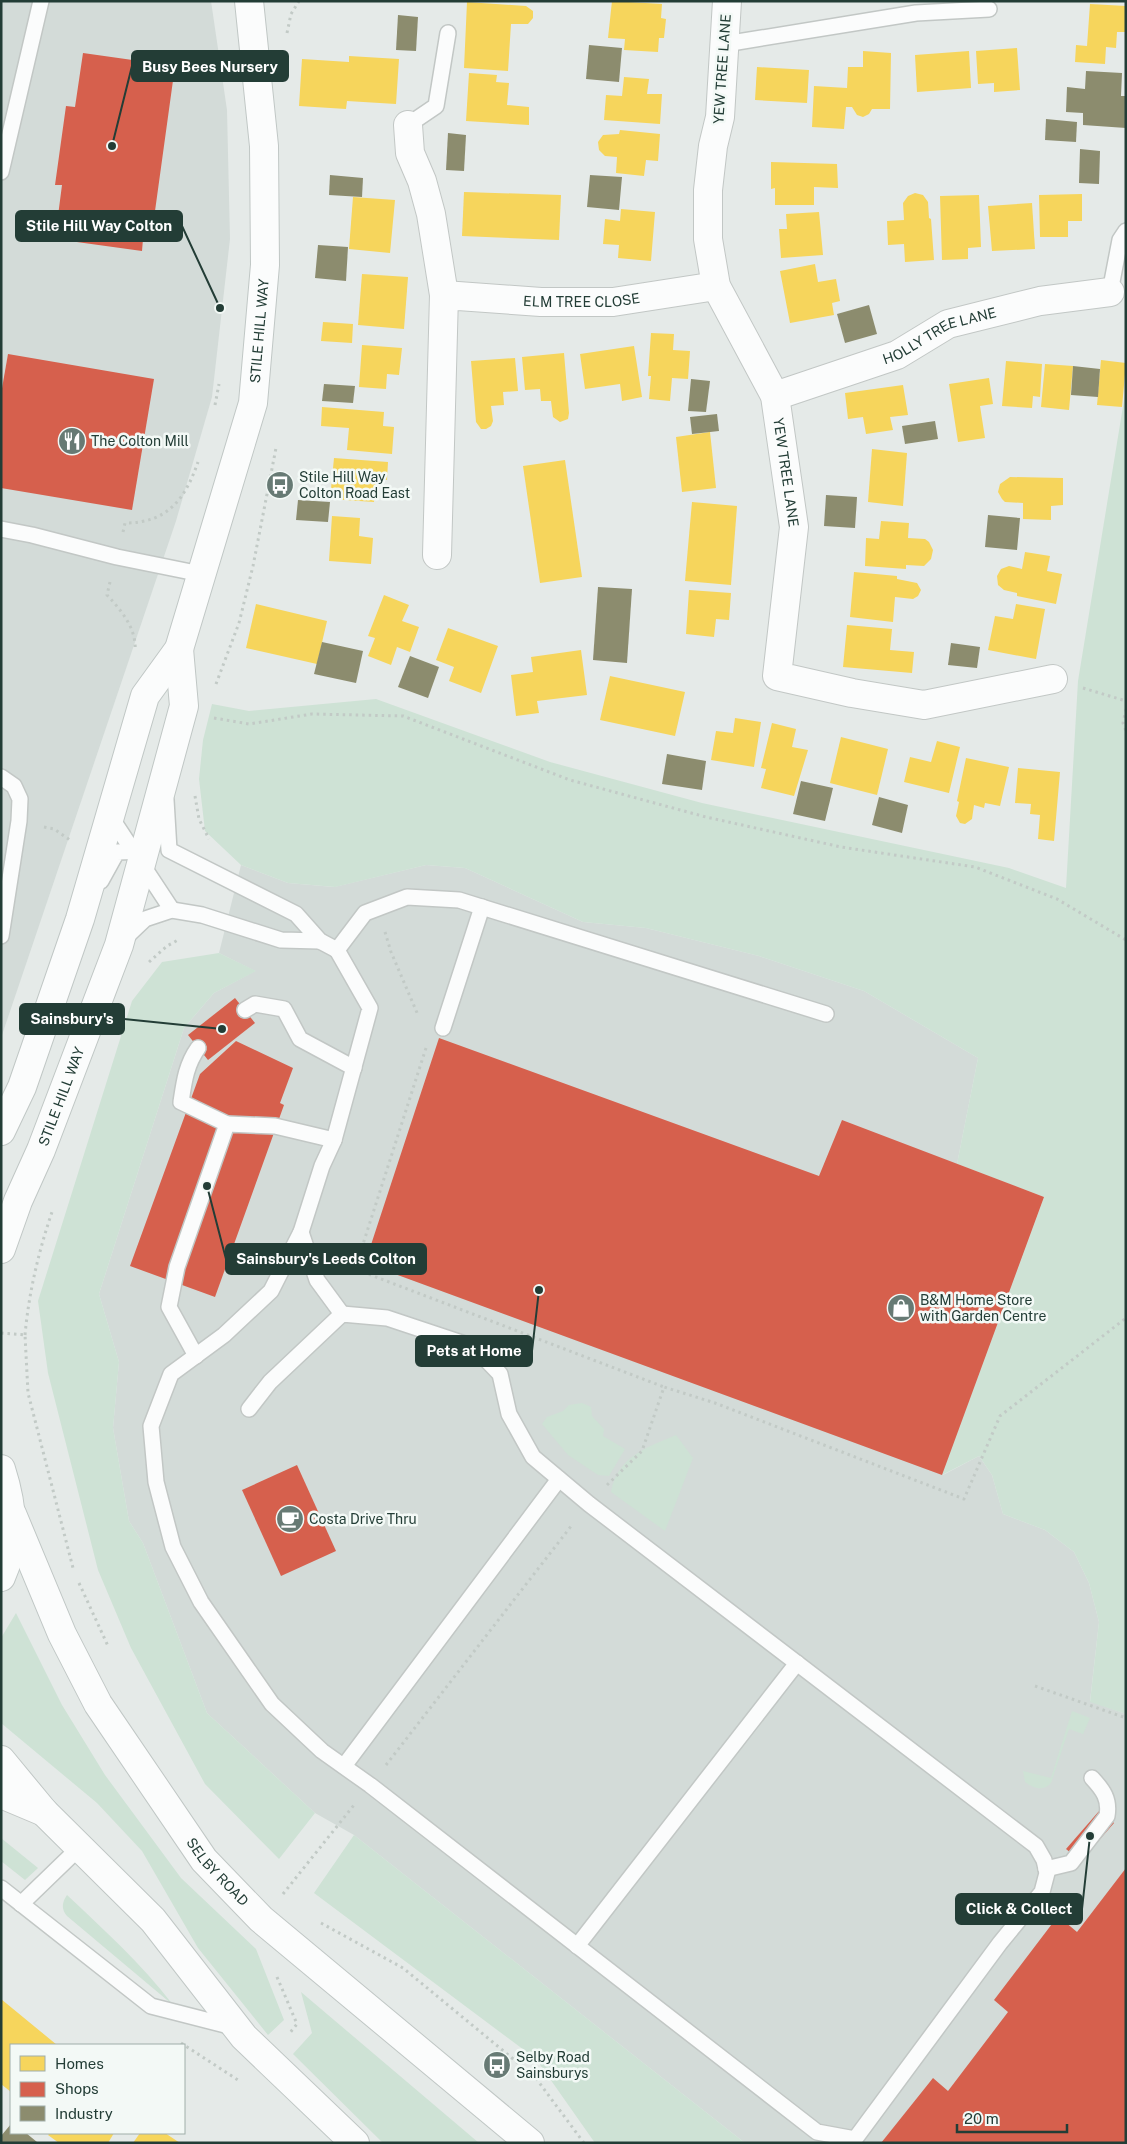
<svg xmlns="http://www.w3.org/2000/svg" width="1127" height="2144" font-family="'Public Sans',sans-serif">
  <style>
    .built { fill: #d3dbd8 }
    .green { fill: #cee2d5 }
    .homes { fill: #f6d55c }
    .shops { fill: #d6604d }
    .industry { fill: #8c8c6e }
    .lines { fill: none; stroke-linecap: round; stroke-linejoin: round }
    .lane-casing { stroke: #c2c7c5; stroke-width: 18 }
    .street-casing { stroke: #c2c7c5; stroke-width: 30 }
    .secondary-casing { stroke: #c0c7c5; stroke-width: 30 }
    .path { stroke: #c2cac6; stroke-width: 3; stroke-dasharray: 2.5 4; stroke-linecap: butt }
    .lane { stroke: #fbfcfc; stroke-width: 15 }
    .street { stroke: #fbfcfc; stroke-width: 28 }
    .secondary { stroke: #fbfcfc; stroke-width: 28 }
    .labels { text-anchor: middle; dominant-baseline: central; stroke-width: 5; stroke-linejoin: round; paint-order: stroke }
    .street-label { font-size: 14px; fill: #233d36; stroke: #f3f9f6 }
    .poi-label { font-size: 14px; fill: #233d36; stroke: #f3f9f6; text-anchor: start }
    .leader { fill: none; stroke: #233d36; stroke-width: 2 }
    .callout-dot { fill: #233d36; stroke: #f3f9f6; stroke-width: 2 }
    .callout { fill: #233d36; stroke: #233d36; stroke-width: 2 }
    .callout-label { font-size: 15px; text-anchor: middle; font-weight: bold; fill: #fff }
  </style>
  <rect width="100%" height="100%" fill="#e5eae8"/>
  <!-- built -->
  <g class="built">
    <polygon points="1,1 211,1 227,110 230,239 212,397 176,521 1,1038"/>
    <polygon points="241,865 288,883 334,887 426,865 465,868 583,922 646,928 759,956 864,991 978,1058 957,1164 1044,1197 943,1475 979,1456 992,1475 1003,1514 1045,1530 1074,1552 1089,1583 1099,1622 1090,1701 1126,1714 1126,2143 745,2143 354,1835 315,1813 207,1713 143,1543 129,1521 113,1428 119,1362 99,1294 184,1028 214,993 255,971 219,953"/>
  </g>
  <!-- green -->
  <g class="green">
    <polygon points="1126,388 1126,1714 1090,1702 1099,1622 1089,1583 1074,1552 1045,1530 1003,1514 992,1475 979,1456 942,1475 1044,1197 957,1164 978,1058 864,991 759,956 646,928 583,922 465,868 426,865 335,887 288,883 241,865 205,831 199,779 203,740 212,704 249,711 376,699 550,762 702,803 1009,868 1066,888 1078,681"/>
    <polygon points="219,953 256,971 214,993 184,1028 99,1294 119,1362 113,1428 129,1521 143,1543 207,1713 315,1813 279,1859 205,1784 131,1648 98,1570 48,1373 38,1301 132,1001 162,962"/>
    <polygon points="582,1403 591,1407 592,1416 604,1429 603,1436 625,1449 609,1476 598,1475 568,1455 542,1424 547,1417 563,1411 569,1405"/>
    <path d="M 676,1435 L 693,1458 L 665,1531 L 611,1492 C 618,1456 646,1448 676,1435 Z"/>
    <polygon points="16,1613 62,1705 105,1775 181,1878 256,1949 284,2020 268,2035 198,1948 142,1851 97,1803 1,1723 1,1638"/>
    <path d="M 1072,1711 L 1090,1718 L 1083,1734 L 1069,1729 L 1051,1783 C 1043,1792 1033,1788 1025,1782 L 1023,1771 L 1051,1778 Z"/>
    <polygon points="354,1835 745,2143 595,2143 536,2059 314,1893"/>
    <polygon points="1,1838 38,1868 25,1880 1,1861"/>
    <path d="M 67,1895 C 104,1930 142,1964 173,2005 L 67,1916 C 61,1909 62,1902 67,1895 Z"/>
    <polygon points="301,1992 479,2143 383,2143 293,2054 312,2033"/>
  </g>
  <!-- homes -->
  <g class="homes">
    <polygon points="612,1 662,4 661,18 666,19 664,38 659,38 658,52 624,50 625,39 608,38"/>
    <polygon points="467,2 526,6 533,11 533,18 528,24 511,24 508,71 464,68"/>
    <polygon points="1090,4 1126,6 1126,32 1117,32 1116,48 1106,47 1105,64 1075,62 1076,45 1087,46"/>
    <polygon points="1017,48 1020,90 994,92 994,83 978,84 976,51"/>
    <polygon points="863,51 891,53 890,109 872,109 869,114 863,117 857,115 852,107 846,107 844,129 812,127 814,86 847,88 848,67 863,67"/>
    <polygon points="969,51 971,88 917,92 915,55"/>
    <polygon points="349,56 399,59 396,104 347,101 346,109 299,106 302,59 349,62"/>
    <polygon points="757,67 809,70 807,103 755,100"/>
    <polygon points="469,73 497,75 496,82 509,83 507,105 529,107 529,125 466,121"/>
    <polygon points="624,77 649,79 647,94 662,94 660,124 604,120 606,95 622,96"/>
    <polygon points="620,130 660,134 658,161 646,160 644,176 616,173 617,157 605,156 599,150 598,142 603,135 619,134"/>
    <polygon points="771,162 837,164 838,188 814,187 814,205 775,205 775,188 771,189"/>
    <polygon points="464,192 561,195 559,240 462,236"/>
    <polygon points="915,193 923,195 928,202 929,218 931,219 934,260 905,262 904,244 888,245 887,221 904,220 903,203 908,196"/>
    <polygon points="1082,194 1082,221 1068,221 1068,237 1040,237 1039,195"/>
    <polygon points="979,195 981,247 968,248 968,259 942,260 940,196"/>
    <polygon points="353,197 395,200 390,253 349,249"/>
    <polygon points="1032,203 1035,249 992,251 988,206"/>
    <polygon points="621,209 655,212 651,261 618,258 619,245 603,244 605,219 620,221"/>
    <polygon points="819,212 823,255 781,258 779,229 787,229 786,214"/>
    <polygon points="815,264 818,282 836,279 840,301 832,303 834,315 790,323 780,271"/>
    <polygon points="362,274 408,277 404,329 358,325"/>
    <polygon points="323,322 353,324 352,343 321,341"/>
    <polygon points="651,333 674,334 673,350 690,351 688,379 672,378 670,401 649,399 651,376 648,376"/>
    <polygon points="362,345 402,348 399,375 387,374 386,389 359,387"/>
    <polygon points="634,346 642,397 622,401 620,384 585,389 580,354"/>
    <polygon points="564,353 569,413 568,419 560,422 553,417 551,401 541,401 540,389 525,390 522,357"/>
    <polygon points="515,358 518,391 503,392 504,405 491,406 493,421 491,426 486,429 481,429 476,422 471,361"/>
    <polygon points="1101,360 1126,363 1122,407 1097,405"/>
    <polygon points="1006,361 1042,364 1040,397 1033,396 1032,408 1002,406"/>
    <polygon points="1045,364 1073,366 1069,410 1041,407"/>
    <polygon points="989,378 993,404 980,406 985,438 958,442 949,384"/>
    <polygon points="903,385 908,415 890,417 893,430 866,434 863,417 848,419 845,393"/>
    <polygon points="322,407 384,412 383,426 394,427 392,454 347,450 349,428 321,426"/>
    <polygon points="710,432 716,488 682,492 676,437"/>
    <polygon points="872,449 907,453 903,506 868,502"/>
    <polygon points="334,458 388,462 387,480 376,479 374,502 330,499"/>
    <polygon points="565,460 582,577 540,583 523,466"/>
    <polygon points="1010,477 1063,478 1063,505 1051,506 1051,520 1023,519 1023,503 1005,502 1002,499 998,492 1000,484"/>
    <polygon points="692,502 737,506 731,585 685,581"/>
    <polygon points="332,516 360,518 359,536 373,538 371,564 329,561"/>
    <polygon points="881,521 909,523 908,538 925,539 929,542 933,550 931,559 924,566 906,565 906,569 865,566 866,538 879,539"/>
    <polygon points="1025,552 1050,556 1047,571 1062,574 1056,604 1017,596 1017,593 1004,590 998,585 997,576 1001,569 1009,566 1022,569"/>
    <polygon points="854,572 897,576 897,579 917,583 921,590 918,596 913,599 895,597 893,622 850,617"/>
    <polygon points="689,590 731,593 729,620 716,619 714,637 686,634"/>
    <polygon points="384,595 409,605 402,621 419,627 410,652 397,647 391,665 368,656 375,638 368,636"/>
    <polygon points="256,604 327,621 317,664 246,648"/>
    <polygon points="1016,604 1045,609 1036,659 988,650 995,616 1013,619"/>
    <polygon points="847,625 892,629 890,650 914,652 912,673 843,667"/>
    <polygon points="448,628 498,646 481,693 449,681 454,667 436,660"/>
    <polygon points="581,650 587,695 537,701 539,713 516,716 511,675 533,672 531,657"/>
    <polygon points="610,676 685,692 675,736 600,720"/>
    <polygon points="735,718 761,722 754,767 711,760 716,731 733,733"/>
    <polygon points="772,723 796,729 792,747 808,750 794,796 761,788 766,769 761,768"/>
    <polygon points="841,737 888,749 877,795 830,783"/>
    <polygon points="937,741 960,747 949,793 904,782 910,757 931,762"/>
    <polygon points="966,758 1009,767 1000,806 985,803 984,808 974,805 972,819 965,824 960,823 956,816 959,802 957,801"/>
    <polygon points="1018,768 1060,772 1054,841 1038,839 1040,815 1030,814 1031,804 1015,803"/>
    <polygon points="1,1999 57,2045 11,2045 11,2092 1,2084"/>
    <polygon points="50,2133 114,2133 108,2143 59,2143 48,2135"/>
    <polygon points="140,2133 165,2133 180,2143 133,2143"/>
  </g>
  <!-- shops -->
  <g class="shops">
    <polygon points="83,53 175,66 151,240 143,239 142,251 55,239 62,185 55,185 66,106 75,107"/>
    <polygon points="8,354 154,379 132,510 1,488 1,394"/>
    <polygon points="235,998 255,1023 208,1060 188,1035"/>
    <polygon points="439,1038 819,1176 842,1120 1044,1197 942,1475 365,1263"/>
    <polygon points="236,1041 293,1068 280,1103 284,1105 215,1297 130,1266 200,1074"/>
    <polygon points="297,1465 336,1551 281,1576 242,1490"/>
    <polygon points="1100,1810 1114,1823 1081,1861 1066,1849"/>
    <polygon points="1126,1868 1126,2143 881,2143 933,2078 948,2091 1008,2012 994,2000 1058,1916 1077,1932"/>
  </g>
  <!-- industry -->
  <g class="industry">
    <polygon points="398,15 418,17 416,51 396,50"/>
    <polygon points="589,45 622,48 619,82 586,79"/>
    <polygon points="1086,71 1122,73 1121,96 1126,96 1126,128 1083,125 1083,113 1066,112 1067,87 1085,89"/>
    <polygon points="1046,119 1077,122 1076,142 1045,140"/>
    <polygon points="448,133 466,135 464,171 446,170"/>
    <polygon points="1080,149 1100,151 1099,184 1079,183"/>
    <polygon points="330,175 363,178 362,197 329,195"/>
    <polygon points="590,175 622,177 619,210 587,207"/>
    <polygon points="318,245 348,247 346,281 315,278"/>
    <polygon points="869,305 877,334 845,343 837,314"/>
    <polygon points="1073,366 1100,369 1098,397 1071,395"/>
    <polygon points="691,379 710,381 706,412 688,411"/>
    <polygon points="324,384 355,386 353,403 322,401"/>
    <polygon points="717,414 719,431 692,434 690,417"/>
    <polygon points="935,421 938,439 905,444 902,426"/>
    <polygon points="826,495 857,497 855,528 824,526"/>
    <polygon points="298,500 330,502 328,522 296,520"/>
    <polygon points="988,515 1020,518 1017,550 985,547"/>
    <polygon points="598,587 632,589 627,663 593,660"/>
    <polygon points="322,642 363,651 356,683 314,674"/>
    <polygon points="951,643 980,647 977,668 948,665"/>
    <polygon points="410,656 439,667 428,698 398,687"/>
    <polygon points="667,754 706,761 702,790 662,784"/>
    <polygon points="801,781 833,788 825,821 793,814"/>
    <polygon points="879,797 908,805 902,833 872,825"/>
    <polygon points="11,2124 11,2133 26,2133 37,2142 1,2143 1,2136"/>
  </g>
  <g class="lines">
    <!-- lane casing -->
    <g class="lane-casing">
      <g id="lane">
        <polyline points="725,44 916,13 989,9"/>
        <polyline points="408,125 436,106 448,33"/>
        <polyline points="1,172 41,1"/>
        <polyline points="1110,292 1120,240 1126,231"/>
        <polyline points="1,529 32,535 117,557 201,574"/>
        <polyline points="1,777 14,786 20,799 19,821 1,936"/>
        <polyline points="166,800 169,850 296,914 320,941 337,950"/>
        <polyline points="110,816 172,910"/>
        <polyline points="101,881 117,852 149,851"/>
        <polyline points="125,938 145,919 172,910 202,915 281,940 320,941"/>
        <polyline points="337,950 365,913 407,897 459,900 826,1014"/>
        <polyline points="245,1010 255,1004 284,1009 300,1039 354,1068"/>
        <polyline points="443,1028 482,907"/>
        <path d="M 198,1048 C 186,1065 184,1082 181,1102 L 227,1124"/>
        <polyline points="301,1232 317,1280 342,1314"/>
        <polyline points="196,1356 169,1307 177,1267 227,1124 275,1126 334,1140"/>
        <polyline points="249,1409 270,1382 342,1314 387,1318 474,1347 500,1374 509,1414 533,1457 589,1504 1036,1846 1044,1860 1047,1873 1042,1892 1000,1943 855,2139 817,2132 370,1785 322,1751 272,1704 201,1602 173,1547 156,1482 151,1426 171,1374 224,1335 271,1291 301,1232 322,1166 334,1140 370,1008 337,950"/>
        <polyline points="344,1766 559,1479"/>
        <path d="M 1046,1869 L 1071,1863 L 1107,1816 C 1110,1799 1103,1790 1092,1778"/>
        <polyline points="1,1888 151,2006 233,2027"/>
        <polyline points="21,1904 80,1847"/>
        <polyline points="577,1946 797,1663"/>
      </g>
    </g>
    <!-- street casing -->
    <g class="street-casing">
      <g id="street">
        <path id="s1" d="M 727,1 L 720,117 L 713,146 L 708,190 L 708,239 L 716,286 L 775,396 L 794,527 L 777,676 L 852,693 L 924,705 L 1053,679"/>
        <polyline points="408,125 410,153 422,181 431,214 444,295"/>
        <path id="s2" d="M 775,396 L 897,355 L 948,324 L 1040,301 L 1110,292"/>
        <path id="s3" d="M 437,555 L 444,295 L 541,302 L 613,302 L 716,286"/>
        <polyline points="1,1794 44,1812"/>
      </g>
    </g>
    <!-- secondary casing -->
    <g class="secondary-casing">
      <g id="secondary">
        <path id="s4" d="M 1,1131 L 22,1087 L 80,919 L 145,696 L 179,649 L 253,403 L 265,265 L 264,146 L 249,1"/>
        <path id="s5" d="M 1,1249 L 18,1201 L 41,1150 L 119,945 L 184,706 L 179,649"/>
        <path d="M 1,1469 C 12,1503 17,1543 1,1577"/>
        <path id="s6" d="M 12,1514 L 62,1634 L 98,1704 L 204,1860 L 261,1919 L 530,2143"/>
        <polyline points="1,1760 44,1812 153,1920 244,2037 355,2143"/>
      </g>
    </g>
    <!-- path -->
    <g class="path">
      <polyline points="287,33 291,14 299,1"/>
      <polyline points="215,405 219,384"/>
      <path d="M 123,532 L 125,523 C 168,523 185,499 198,462"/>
      <path d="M 110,582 L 107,595 C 121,610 137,629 135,651"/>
      <polyline points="216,684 239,623 253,566 276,448"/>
      <polyline points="1083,688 1126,701"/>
      <polyline points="1126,709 1123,723 1126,731"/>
      <polyline points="214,718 249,724 312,714 403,716 570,780 706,817 841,847 975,867 1057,899 1126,940"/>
      <polyline points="195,796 199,819 209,839"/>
      <polyline points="44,827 54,829 70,840"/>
      <polyline points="385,932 391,952 418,1015"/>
      <polyline points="149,962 167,946 178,940"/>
      <polyline points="426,1048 355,1269 664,1387"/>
      <polyline points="1,1333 25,1335 28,1393 73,1568"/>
      <path d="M 25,1335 C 29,1291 39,1250 53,1209"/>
      <polyline points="607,1485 642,1451 664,1387 715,1403 964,1499 1000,1416 1126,1318"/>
      <polyline points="79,1583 108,1646"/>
      <polyline points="1035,1686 1126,1718"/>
      <polyline points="386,1765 572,1525"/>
      <polyline points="283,1894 354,1805"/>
      <polyline points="321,1923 403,1968 535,2077 584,2143"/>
      <polyline points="277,1977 297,2024 289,2034"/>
      <polyline points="181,2043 238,2080"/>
    </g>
    <!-- lane -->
    <use href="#lane" class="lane"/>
    <!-- street -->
    <use href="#street" class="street"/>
    <!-- secondary -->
    <use href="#secondary" class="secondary"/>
  </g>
  <!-- icons -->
  <defs>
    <g id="restaurant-disc" transform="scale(1.4375)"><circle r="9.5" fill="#677a74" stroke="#f3f9f6"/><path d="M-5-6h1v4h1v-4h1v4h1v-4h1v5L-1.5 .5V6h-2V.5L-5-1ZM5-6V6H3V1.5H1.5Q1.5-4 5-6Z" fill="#fff"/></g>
    <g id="bus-disc" transform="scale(1.4375)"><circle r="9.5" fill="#677a74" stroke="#f3f9f6"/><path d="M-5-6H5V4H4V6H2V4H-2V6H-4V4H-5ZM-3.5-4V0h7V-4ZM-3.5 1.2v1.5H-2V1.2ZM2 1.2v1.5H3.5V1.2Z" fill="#fff"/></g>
    <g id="shop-disc" transform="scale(1.4375)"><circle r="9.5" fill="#677a74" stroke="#f3f9f6"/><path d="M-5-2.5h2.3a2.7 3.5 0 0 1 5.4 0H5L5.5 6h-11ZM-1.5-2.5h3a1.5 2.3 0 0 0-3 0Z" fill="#fff"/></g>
    <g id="cafe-disc" transform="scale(1.4375)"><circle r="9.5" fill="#677a74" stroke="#f3f9f6"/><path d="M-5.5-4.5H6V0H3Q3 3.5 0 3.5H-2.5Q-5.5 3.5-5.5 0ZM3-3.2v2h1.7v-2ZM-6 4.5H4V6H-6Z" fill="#fff"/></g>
  </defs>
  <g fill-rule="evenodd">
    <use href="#restaurant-disc" x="72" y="441"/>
    <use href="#bus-disc" x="280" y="485"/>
    <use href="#shop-disc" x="901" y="1308"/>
    <use href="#cafe-disc" x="290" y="1519"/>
    <use href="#bus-disc" x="497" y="2065"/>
  </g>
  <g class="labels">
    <!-- street labels -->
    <g class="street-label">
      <text transform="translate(722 69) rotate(-86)">YEW TREE LANE</text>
      <text stroke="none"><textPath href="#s3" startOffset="398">ELM TREE CLOSE</textPath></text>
      <text stroke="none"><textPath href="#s4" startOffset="846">STILE HILL WAY</textPath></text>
      <text stroke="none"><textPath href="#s2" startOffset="176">HOLLY TREE LANE</textPath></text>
      <text stroke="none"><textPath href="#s1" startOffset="489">YEW TREE LANE</textPath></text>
      <text stroke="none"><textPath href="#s5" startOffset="164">STILE HILL WAY</textPath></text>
      <text stroke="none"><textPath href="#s6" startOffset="415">SELBY ROAD</textPath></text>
    </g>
    <!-- poi labels -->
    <g class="poi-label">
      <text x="91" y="441">The Colton Mill</text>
      <text x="299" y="477">Stile Hill Way<tspan x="299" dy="16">Colton Road East</tspan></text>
      <text x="920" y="1300">B&amp;M Home Store<tspan x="920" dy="16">with Garden Centre</tspan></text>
      <text x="309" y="1519">Costa Drive Thru</text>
      <text x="516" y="2057">Selby Road<tspan x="516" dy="16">Sainsburys</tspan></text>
    </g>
  </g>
  <!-- callouts -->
  <path class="leader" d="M112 146L132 66M220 308L182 226M222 1029L124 1019M207 1186L226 1259M539 1290L532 1351M1090 1836L1082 1909"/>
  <g class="callout-dot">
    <circle cx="112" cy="146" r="5"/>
    <circle cx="220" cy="308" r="5"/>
    <circle cx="222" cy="1029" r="5"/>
    <circle cx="207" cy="1186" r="5"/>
    <circle cx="539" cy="1290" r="5"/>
    <circle cx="1090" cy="1836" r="5"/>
  </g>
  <g class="callout">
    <rect x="132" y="51" width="156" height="30" rx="5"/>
    <rect x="16" y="211" width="166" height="30" rx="5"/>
    <rect x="20" y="1004" width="104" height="30" rx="5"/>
    <rect x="226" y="1244" width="200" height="30" rx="5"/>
    <rect x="416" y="1336" width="116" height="30" rx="5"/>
    <rect x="956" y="1894" width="126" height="30" rx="5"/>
  </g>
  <g class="callout-label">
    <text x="210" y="72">Busy Bees Nursery</text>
    <text x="99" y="231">Stile Hill Way Colton</text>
    <text x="72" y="1024">Sainsbury's</text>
    <text x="326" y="1264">Sainsbury's Leeds Colton</text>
    <text x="474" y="1356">Pets at Home</text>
    <text x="1019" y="1914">Click &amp; Collect</text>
  </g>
  <!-- border -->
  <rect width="1127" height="2144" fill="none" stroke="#233d36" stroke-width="5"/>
  <!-- legend -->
  <rect x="10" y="2044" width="175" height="90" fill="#f3f9f6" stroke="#a0aea9"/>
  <rect x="20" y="2056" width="25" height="15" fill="#f6d55c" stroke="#a0aea9"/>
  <text x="55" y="2069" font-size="15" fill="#233d36">Homes</text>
  <rect x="20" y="2082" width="25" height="15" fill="#d6604d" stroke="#a0aea9"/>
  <text x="55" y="2094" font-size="15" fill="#233d36">Shops</text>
  <rect x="20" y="2106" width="25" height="15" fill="#8c8c6e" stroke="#a0aea9"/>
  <text x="55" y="2119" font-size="15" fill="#233d36">Industry</text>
  <!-- scale -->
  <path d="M957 2124v8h110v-8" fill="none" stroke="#233d36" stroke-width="2.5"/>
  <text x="964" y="2124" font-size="15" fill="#233d36" stroke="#f3f9f6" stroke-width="4" paint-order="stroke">20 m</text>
</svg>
